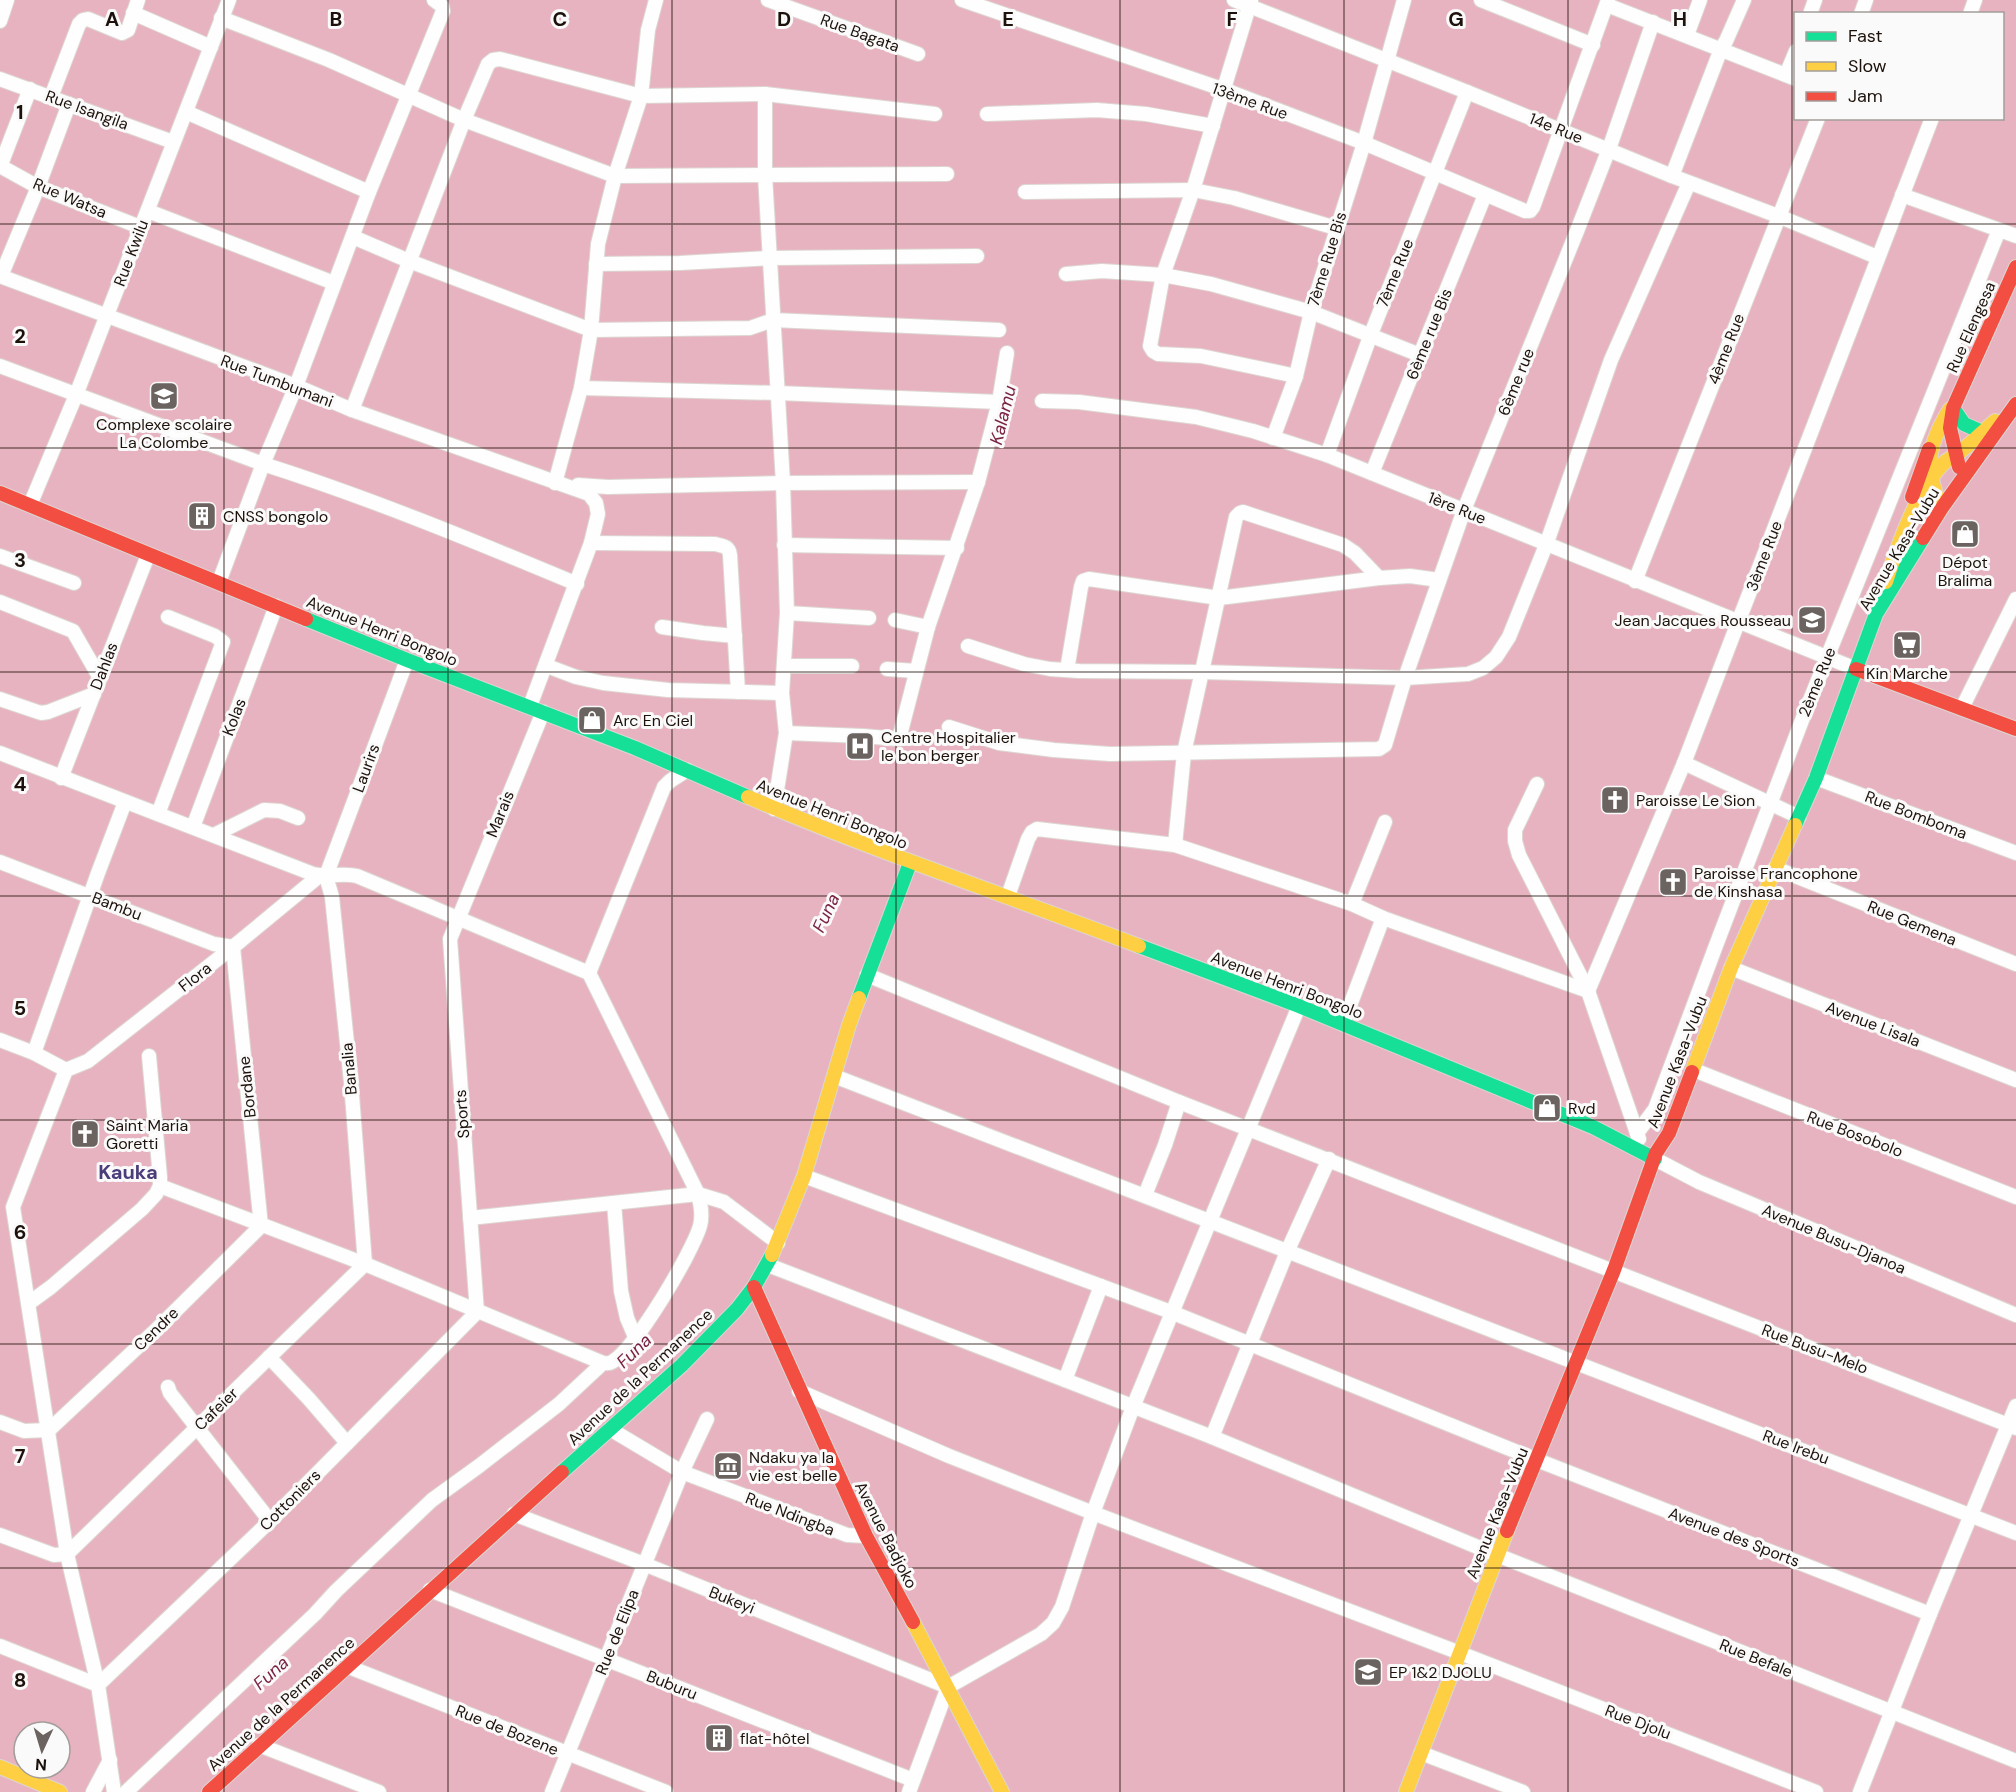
<svg xmlns="http://www.w3.org/2000/svg" width="2016" height="1792" font-family="'DM Sans',sans-serif">
  <style>
    .water { fill: #e8b3c1; fill-rule: evenodd }
    .lines { fill: none; stroke-linecap: round; stroke-linejoin: round }
    .street-casing { stroke: #ddd6d1; stroke-width: 16 }
    .fast-casing { stroke: #ddd6d1; stroke-width: 16 }
    .slow-casing { stroke: #ddd6d1; stroke-width: 16 }
    .jam-casing { stroke: #ddd6d1; stroke-width: 16 }
    .street { stroke: #fefefe; stroke-width: 14 }
    .fast { stroke: #16e098; stroke-width: 14 }
    .slow { stroke: #ffcf43; stroke-width: 14 }
    .jam { stroke: #f24e42; stroke-width: 14 }
    .grid { fill: none; stroke: #1d120b; stroke-width: 1.5; stroke-opacity: 0.55 }
    .labels { text-anchor: middle; dominant-baseline: central; stroke-width: 6; stroke-linejoin: round; paint-order: stroke }
    .street-label { font-size: 16px; fill: #1d120b; stroke: #fafafa }
    .poi-label { font-size: 16px; fill: #1d120b; stroke: #fafafa; text-anchor: start }
    .water-label { font-size: 18px; font-style: italic; fill: #7a2242; stroke: #fafafa }
    .quarter-label { font-size: 20px; font-weight: bold; fill: #4b3d7a; stroke: #fafafa }
    .grid-label { font-size: 20px; text-anchor: middle; font-weight: bold; fill: #1d120b; stroke: #fafafa; stroke-width: 6; stroke-linejoin: round; paint-order: stroke }
  </style>
  <rect width="100%" height="100%" fill="#fafafa"/>
  <!-- water -->
  <path class="water" d="M 0,0 L 2016,0 L 2016,1792 L 0,1792 ZM 1796,14 L 2002,14 L 2002,118 L 1796,118 ZM 24,1732 L 60,1732 L 60,1768 L 24,1768 Z"/>
  <g class="lines">
    <!-- street casing -->
    <g class="street-casing">
      <g id="street">
        <polyline points="768,0 918,54"/>
        <polyline points="962,0 1225,90 1364,143 1525,211 1530,211 1533,207 1608,0"/>
        <polyline points="1234,0 1467,92 1672,176 1778,216 1877,257"/>
        <polyline points="1251,0 1193,190 1163,275 1150,346 1153,351 1158,354 1201,356 1296,376"/>
        <polyline points="1481,0 1593,45"/>
        <polyline points="1607,5 1796,79"/>
        <polyline points="133,13 211,47"/>
        <polyline points="1810,14 1815,0"/>
        <polyline points="1861,14 1866,0"/>
        <polyline points="1970,14 1975,0"/>
        <polyline points="221,18 329,60 464,120 615,176 947,174"/>
        <polyline points="0,21 7,0"/>
        <polyline points="1687,35 1700,0"/>
        <polyline points="1786,75 1796,51"/>
        <polyline points="0,79 173,142"/>
        <polyline points="765,94 765,175 783,483 787,613 782,693 786,733 774,809"/>
        <polyline points="51,97 79,24 83,20 88,19 122,33 128,30 138,0"/>
        <polyline points="186,112 369,192"/>
        <polyline points="987,114 1097,110 1146,114 1213,126"/>
        <polyline points="0,166 38,187 140,227"/>
        <polyline points="0,167 30,89"/>
        <polyline points="1672,176 1721,49 1726,41 1744,0"/>
        <polyline points="1025,192 1193,190 1234,198 1336,228"/>
        <polyline points="1902,195 2016,236"/>
        <polyline points="148,211 334,283"/>
        <polyline points="353,237 409,261 591,330 750,328 773,320 999,330"/>
        <polyline points="596,264 680,263 771,258 977,256"/>
        <polyline points="1066,274 1102,271 1163,275 1211,284 1311,312 1420,355"/>
        <polyline points="0,276 296,386 352,410 589,494 596,503 598,514 591,543 530,706"/>
        <polyline points="1,276 38,187 69,104"/>
        <path d="M 0,366 L 263,464 C 370,498 474,541 577,584"/>
        <polyline points="581,388 778,393 999,402 978,482 928,627 899,739 863,736 786,733"/>
        <polyline points="1042,401 1079,402 1196,417 1253,431 1327,455 1856,669"/>
        <polyline points="999,402 1007,353"/>
        <polyline points="352,410 464,120 488,64 493,60 500,59 641,96 765,94 935,114"/>
        <polyline points="1273,438 1296,376 1311,312 1364,143 1404,0"/>
        <polyline points="1327,455 1371,334 1467,92"/>
        <polyline points="1372,473 1485,195"/>
        <polyline points="555,483 581,388 591,330 598,244 615,176 641,96 648,30 656,0"/>
        <polyline points="578,485 608,487 783,483 978,482"/>
        <polyline points="30,505 76,395 229,0"/>
        <path d="M 591,543 L 715,544 C 723,546 729,546 730,555 L 738,692"/>
        <polyline points="784,545 957,548"/>
        <polyline points="0,556 74,583"/>
        <polyline points="1635,581 1818,118"/>
        <polyline points="219,582 263,464 296,386 369,192 443,11 442,6 434,0"/>
        <polyline points="0,602 73,631 100,678"/>
        <polyline points="787,613 869,618"/>
        <polyline points="895,620 928,627"/>
        <polyline points="662,627 703,633 735,636"/>
        <polyline points="968,646 1024,664 1050,669 1079,671 1202,672 1405,678 1468,674 1483,668 1496,657 1509,637 1546,545 1611,360 1689,183"/>
        <polyline points="547,666 576,677 603,683 668,690 782,693"/>
        <polyline points="784,666 852,666"/>
        <polyline points="887,669 916,671"/>
        <polyline points="1067,670 1081,587 1083,581 1089,579 1219,598 1379,578 1410,576 1439,580"/>
        <polyline points="0,699 41,713 48,712 94,694"/>
        <polyline points="1962,708 2016,599"/>
        <polyline points="949,727 999,743 1054,750 1110,754 1379,749 1385,745 1405,678 1464,510 1577,231 1609,149 1653,22"/>
        <path d="M 0,753 L 313,874 C 328,878 342,872 357,876 L 589,973 L 698,1194 C 701,1205 703,1215 700,1226 C 692,1253 636,1348 612,1362 C 609,1364 607,1363 603,1363 L 365,1264 L 160,1186"/>
        <polyline points="1684,763 1799,817"/>
        <polyline points="61,778 148,555"/>
        <polyline points="1816,778 2016,853"/>
        <polyline points="1537,784 1515,830 1515,841 1519,855 1588,991 1639,1139"/>
        <polyline points="158,814 223,642 215,636 168,617"/>
        <polyline points="193,827 276,606"/>
        <polyline points="214,835 264,810 280,811 298,818"/>
        <polyline points="1175,845 1184,753 1236,517 1240,513 1243,512 1343,545 1355,553 1379,578"/>
        <polyline points="0,862 214,944 233,947 261,1226"/>
        <polyline points="1775,868 2016,964"/>
        <polyline points="1008,896 1028,839 1032,832 1037,829 1175,845 1352,904 1383,918 1588,991 1684,763 1932,118"/>
        <polyline points="1352,904 1385,822"/>
        <polyline points="1731,968 2016,1080"/>
        <polyline points="589,973 664,787 670,781 687,770"/>
        <polyline points="867,975 1179,1102 2016,1428"/>
        <polyline points="1343,1024 1383,918"/>
        <polyline points="0,1040 34,1053 66,1070"/>
        <polyline points="34,1053 98,873 125,802"/>
        <polyline points="66,1070 13,1207 67,1554 98,1685 114,1792"/>
        <polyline points="66,1070 88,1061 233,947 319,876"/>
        <polyline points="1694,1070 2016,1197"/>
        <polyline points="834,1076 2016,1533"/>
        <polyline points="1637,1133 1655,1109 1715,948 1804,715 1999,230"/>
        <polyline points="1655,1159 1699,1182 2016,1315"/>
        <polyline points="804,1176 1171,1312 1537,1460 1930,1614"/>
        <polyline points="1145,1195 1165,1145 1179,1102"/>
        <polyline points="614,1203 621,1291 627,1318 636,1339"/>
        <polyline points="470,1218 698,1194 724,1202 778,1243"/>
        <polyline points="768,1265 1212,1437 1497,1555 2016,1761"/>
        <polyline points="29,1303 51,1287 142,1209 156,1194 160,1186 160,1177 149,1056"/>
        <polyline points="269,1357 309,1399 347,1443"/>
        <polyline points="1065,1380 1101,1286"/>
        <polyline points="168,1387 170,1393 270,1521"/>
        <polyline points="799,1391 949,1456 1093,1513 1460,1653 1816,1792"/>
        <polyline points="0,1422 24,1431 49,1430 157,1329 261,1226"/>
        <polyline points="610,1429 682,1472 847,1535 866,1536"/>
        <polyline points="1212,1437 1287,1252 1329,1159"/>
        <polyline points="514,1514 644,1564 948,1687"/>
        <polyline points="0,1535 54,1555 67,1554 365,1264 351,1082 332,897 326,876 407,660"/>
        <polyline points="430,1590 913,1780"/>
        <polyline points="0,1646 98,1685 270,1521 477,1312 450,939 543,712"/>
        <polyline points="349,1667 666,1792"/>
        <polyline points="948,1687 1041,1634 1053,1623 1062,1607 1093,1513 1133,1407 1299,1006"/>
        <polyline points="259,1745 379,1792"/>
        <polyline points="1421,1753 1523,1792"/>
        <polyline points="93,1792 110,1760"/>
        <polyline points="126,1792 315,1614 336,1591 432,1500 479,1466 559,1404 603,1363"/>
        <polyline points="552,1792 682,1472 707,1419"/>
        <polyline points="909,1792 948,1687"/>
        <polyline points="1860,1792 1930,1614 2016,1406"/>
      </g>
    </g>
    <!-- fast casing -->
    <g class="fast-casing">
      <g id="fast">
        <polyline points="1953,408 1964,424 1982,432"/>
        <polyline points="306,619 407,660 635,748 748,797"/>
        <polyline points="1795,825 1816,778 1876,614 1923,538"/>
        <polyline points="1139,946 1299,1006 1593,1127 1655,1159"/>
        <polyline points="859,998 910,863"/>
        <polyline points="562,1472 682,1365 737,1309 754,1287 772,1255"/>
      </g>
    </g>
    <!-- slow casing -->
    <g class="slow-casing">
      <g id="slow">
        <path d="M 1941,509 C 1925,467 1926,447 1950,409"/>
        <path d="M 1886,582 C 1897,547 1918,487 1945,462 C 1948,459 1953,457 1956,455 C 1970,445 1982,432 1995,421"/>
        <path d="M 748,797 C 876,852 1009,896 1139,946"/>
        <polyline points="1692,1072 1731,968 1795,825"/>
        <polyline points="772,1255 804,1176 849,1025 859,998"/>
        <polyline points="913,1622 1002,1792"/>
        <polyline points="0,1767 60,1792"/>
        <polyline points="1406,1792 1507,1531"/>
      </g>
    </g>
    <!-- jam casing -->
    <g class="jam-casing">
      <g id="jam">
        <polyline points="1959,467 1950,428 1953,408 2016,267"/>
        <polyline points="0,493 306,619"/>
        <polyline points="1912,497 1929,449"/>
        <polyline points="1923,538 1941,509 2016,404"/>
        <polyline points="1856,669 2016,729"/>
        <polyline points="754,1287 866,1536 913,1622"/>
        <polyline points="1507,1531 1614,1270 1656,1153 1669,1133 1692,1072"/>
        <polyline points="209,1792 562,1472"/>
      </g>
    </g>
    <!-- street -->
    <use href="#street" class="street"/>
    <!-- fast -->
    <use href="#fast" class="fast"/>
    <!-- slow -->
    <use href="#slow" class="slow"/>
    <!-- jam -->
    <use href="#jam" class="jam"/>
  </g>
  <!-- grid -->
  <path class="grid" d="M 224,0 L 224,1792M 448,0 L 448,1792M 672,0 L 672,1792M 896,0 L 896,1792M 1120,0 L 1120,1792M 1344,0 L 1344,1792M 1568,0 L 1568,1792M 1792,0 L 1792,1792M 0,224 L 2016,224M 0,448 L 2016,448M 0,672 L 2016,672M 0,896 L 2016,896M 0,1120 L 2016,1120M 0,1344 L 2016,1344M 0,1568 L 2016,1568"/>
  <!-- icons -->
  <defs>
    <g id="school-square" transform="scale(1.5)"><rect x="-9" y="-9" width="18" height="18" rx="4" fill="#6a635f" stroke="#fafafa"/><path d="M0-5L7-2L0 1L-7-2ZM-4 1L0 2.5L4 1V4Q0 6-4 4Z" fill="#fff"/></g>
    <g id="building-square" transform="scale(1.5)"><rect x="-9" y="-9" width="18" height="18" rx="4" fill="#6a635f" stroke="#fafafa"/><path d="M-4-6H4V6H1V3H-1V6H-4ZM-2.5-4.3h1.7v1.8h-1.7ZM.8-4.3h1.7v1.8H.8ZM-2.5-1h1.7V.8h-1.7ZM.8-1h1.7V.8H.8Z" fill="#fff"/></g>
    <g id="shop-square" transform="scale(1.5)"><rect x="-9" y="-9" width="18" height="18" rx="4" fill="#6a635f" stroke="#fafafa"/><path d="M-5-2.5h2.3a2.7 3.5 0 0 1 5.4 0H5L5.5 6h-11ZM-1.5-2.5h3a1.5 2.3 0 0 0-3 0Z" fill="#fff"/></g>
    <g id="supermarket-square" transform="scale(1.5)"><rect x="-9" y="-9" width="18" height="18" rx="4" fill="#6a635f" stroke="#fafafa"/><path d="M-6-5.5h2.5l.6 2H6L4.5 2H-2.5L-4.4-4H-6ZM-1.5 3.2a1.3 1.3 0 1 0 .1 0ZM3 3.2a1.3 1.3 0 1 0 .1 0Z" fill="#fff"/></g>
    <g id="hospital-square" transform="scale(1.5)"><rect x="-9" y="-9" width="18" height="18" rx="4" fill="#6a635f" stroke="#fafafa"/><path d="M-5-5h3v3.5h4V-5h3V5h-3V1.5h-4V5h-3Z" fill="#fff"/></g>
    <g id="church-square" transform="scale(1.5)"><rect x="-9" y="-9" width="18" height="18" rx="4" fill="#6a635f" stroke="#fafafa"/><path d="M-1.2-6h2.4v3.5h3.3v2.4h-3.3V6h-2.4V-.1h-3.3v-2.4h3.3Z" fill="#fff"/></g>
    <g id="museum-square" transform="scale(1.5)"><rect x="-9" y="-9" width="18" height="18" rx="4" fill="#6a635f" stroke="#fafafa"/><path d="M0-6L6-3V-2H-6V-3ZM-5-1h2V3h-2ZM-1-1h2V3h-2ZM3-1h2V3H3ZM-6 4H6V6H-6Z" fill="#fff"/></g>
  </defs>
  <g fill-rule="evenodd">
    <use href="#school-square" x="164" y="396"/>
    <use href="#building-square" x="202" y="516"/>
    <use href="#shop-square" x="1965" y="534"/>
    <use href="#school-square" x="1812" y="620"/>
    <use href="#supermarket-square" x="1907" y="645"/>
    <use href="#shop-square" x="592" y="720"/>
    <use href="#hospital-square" x="860" y="746"/>
    <use href="#church-square" x="1615" y="800"/>
    <use href="#church-square" x="1673" y="882"/>
    <use href="#shop-square" x="1547" y="1108"/>
    <use href="#church-square" x="85" y="1134"/>
    <use href="#museum-square" x="728" y="1466"/>
    <use href="#school-square" x="1368" y="1672"/>
    <use href="#building-square" x="719" y="1738"/>
  </g>
  <g class="labels">
    <!-- street labels -->
    <g class="street-label">
      <text transform="translate(860 33) rotate(20)">Rue Bagata</text>
      <text transform="translate(1250 101) rotate(20)">13ème Rue</text>
      <text transform="translate(87 110) rotate(20)">Rue Isangila</text>
      <text transform="translate(1556 128) rotate(22)">14e Rue</text>
      <text transform="translate(70 198) rotate(23)">Rue Watsa</text>
      <text transform="translate(131 253) rotate(-69)">Rue Kwilu</text>
      <text transform="translate(1327 259) rotate(-73)">7ème Rue Bis</text>
      <text transform="translate(1395 273) rotate(-68)">7ème Rue</text>
      <text transform="translate(1971 327) rotate(-66)">Rue Elengesa</text>
      <text transform="translate(1429 334) rotate(-68)">6ème rue Bis</text>
      <text transform="translate(1726 349) rotate(-69)">4ème Rue</text>
      <text transform="translate(277 381) rotate(21)">Rue Tumbumani</text>
      <text transform="translate(1516 382) rotate(-68)">6ème rue</text>
      <text transform="translate(1457 508) rotate(22)">1ère Rue</text>
      <text transform="translate(1899 549) rotate(-59)">Avenue Kasa-Vubu</text>
      <text transform="translate(1764 556) rotate(-69)">3ème Rue</text>
      <text transform="translate(382 631) rotate(22)">Avenue Henri Bongolo</text>
      <text transform="translate(104 666) rotate(-69)">Dahlas</text>
      <text transform="translate(1817 682) rotate(-68)">2ème Rue</text>
      <text transform="translate(234 717) rotate(-69)">Kolas</text>
      <text transform="translate(366 768) rotate(-70)">Laurirs</text>
      <text transform="translate(500 814) rotate(-68)">Marais</text>
      <text transform="translate(832 814) rotate(22)">Avenue Henri Bongolo</text>
      <text transform="translate(1916 815) rotate(21)">Rue Bomboma</text>
      <text transform="translate(117 906) rotate(21)">Bambu</text>
      <text transform="translate(1912 923) rotate(22)">Rue Gemena</text>
      <text transform="translate(195 977) rotate(-38)">Flora</text>
      <text transform="translate(1287 985) rotate(21)">Avenue Henri Bongolo</text>
      <text transform="translate(1873 1024) rotate(21)">Avenue Lisala</text>
      <text transform="translate(1677 1062) rotate(-69)">Avenue Kasa-Vubu</text>
      <text transform="translate(349 1069) rotate(-95)">Banalia</text>
      <text transform="translate(247 1087) rotate(-96)">Bordane</text>
      <text transform="translate(462 1114) rotate(-94)">Sports</text>
      <text transform="translate(1855 1134) rotate(21)">Rue Bosobolo</text>
      <text transform="translate(1834 1239) rotate(23)">Avenue Busu-Djanoa</text>
      <text transform="translate(156 1329) rotate(-44)">Cendre</text>
      <text transform="translate(1815 1349) rotate(21)">Rue Busu-Melo</text>
      <text transform="translate(640 1377) rotate(-43)">Avenue de la Permanence</text>
      <text transform="translate(216 1409) rotate(-44)">Cafeier</text>
      <text transform="translate(1796 1447) rotate(21)">Rue Irebu</text>
      <text transform="translate(290 1500) rotate(-45)">Cottoniers</text>
      <text transform="translate(1497 1513) rotate(-68)">Avenue Kasa-Vubu</text>
      <text transform="translate(790 1514) rotate(21)">Rue Ndingba</text>
      <text transform="translate(886 1535) rotate(63)">Avenue Badjoko</text>
      <text transform="translate(1734 1537) rotate(21)">Avenue des Sports</text>
      <text transform="translate(732 1600) rotate(22)">Bukeyi</text>
      <text transform="translate(617 1632) rotate(-68)">Rue de Elipa</text>
      <text transform="translate(1756 1658) rotate(22)">Rue Befale</text>
      <text transform="translate(672 1685) rotate(22)">Buburu</text>
      <text transform="translate(281 1704) rotate(-42)">Avenue de la Permanence</text>
      <text transform="translate(1638 1722) rotate(21)">Rue Djolu</text>
      <text transform="translate(507 1730) rotate(22)">Rue de Bozene</text>
    </g>
    <!-- poi labels -->
    <g class="poi-label">
      <text x="164" y="424" text-anchor="middle">Complexe scolaire<tspan x="164" dy="18">La Colombe</tspan></text>
      <text x="223" y="516">CNSS bongolo</text>
      <text x="1965" y="562" text-anchor="middle">Dépot<tspan x="1965" dy="18">Bralima</tspan></text>
      <text x="1791" y="620" text-anchor="end">Jean Jacques Rousseau</text>
      <text x="1907" y="673" text-anchor="middle">Kin Marche</text>
      <text x="613" y="720">Arc En Ciel</text>
      <text x="881" y="737">Centre Hospitalier<tspan x="881" dy="18">le bon berger</tspan></text>
      <text x="1636" y="800">Paroisse Le Sion</text>
      <text x="1694" y="873">Paroisse Francophone<tspan x="1694" dy="18">de Kinshasa</tspan></text>
      <text x="1568" y="1108">Rvd</text>
      <text x="106" y="1125">Saint Maria<tspan x="106" dy="18">Goretti</tspan></text>
      <text x="749" y="1457">Ndaku ya la<tspan x="749" dy="18">vie est belle</tspan></text>
      <text x="1389" y="1672">EP 1&amp;2 DJOLU</text>
      <text x="740" y="1738">flat-hôtel</text>
    </g>
    <!-- water labels -->
    <g class="water-label">
      <text transform="translate(1003 415) rotate(-76)">Kalamu</text>
      <text transform="translate(826 913) rotate(-65)">Funa</text>
      <text transform="translate(634 1351) rotate(-44)">Funa</text>
      <text transform="translate(271 1673) rotate(-42)">Funa</text>
    </g>
    <!-- quarter labels -->
    <g class="quarter-label">
      <text x="128" y="1172">Kauka</text>
    </g>
  </g>
  <g class="grid-label">
    <text x="112" y="26">A</text>
    <text x="336" y="26">B</text>
    <text x="560" y="26">C</text>
    <text x="784" y="26">D</text>
    <text x="1008" y="26">E</text>
    <text x="1232" y="26">F</text>
    <text x="1456" y="26">G</text>
    <text x="1680" y="26">H</text>
    <text x="20" y="119">1</text>
    <text x="20" y="343">2</text>
    <text x="20" y="567">3</text>
    <text x="20" y="791">4</text>
    <text x="20" y="1015">5</text>
    <text x="20" y="1239">6</text>
    <text x="20" y="1463">7</text>
    <text x="20" y="1687">8</text>
  </g>
  <!-- legend -->
  <rect x="1794" y="12" width="210" height="108" fill="#fafafa" stroke="#a29d9a" stroke-width="1.5"/>
  <rect x="1806" y="32" width="30" height="9" fill="#16e098" stroke="#a29d9a" stroke-width="1.5"/>
  <text x="1848" y="42" font-size="18" fill="#1d120b">Fast</text>
  <rect x="1806" y="62" width="30" height="9" fill="#ffcf43" stroke="#a29d9a" stroke-width="1.5"/>
  <text x="1848" y="72" font-size="18" fill="#1d120b">Slow</text>
  <rect x="1806" y="92" width="30" height="9" fill="#f24e42" stroke="#a29d9a" stroke-width="1.5"/>
  <text x="1848" y="102" font-size="18" fill="#1d120b">Jam</text>
  <!-- north arrow -->
  <g transform="translate(42 1750) rotate(184)"><circle r="28" fill="#fafafa" stroke="#a29d9a" stroke-width="1.5"/>
  <path d="M0-4.5L10 22L0 15L-10 22Z" fill="#6a635f"/>
  <text y="-9" font-size="16" font-weight="bold" text-anchor="middle" fill="#1d120b">N</text>
  </g>
</svg>
